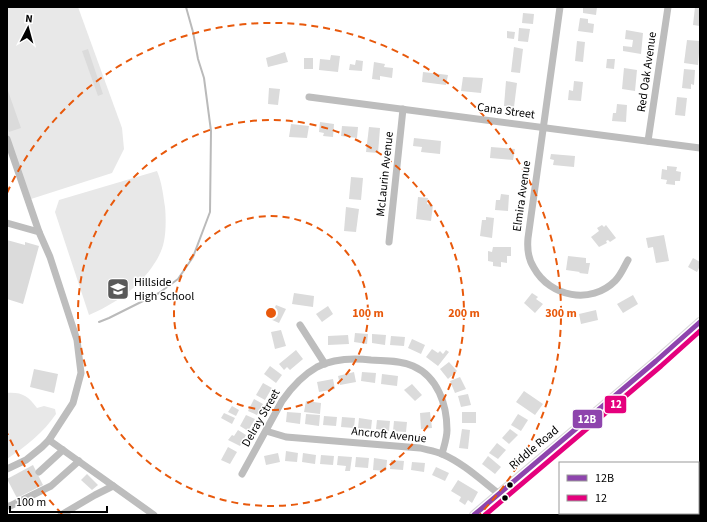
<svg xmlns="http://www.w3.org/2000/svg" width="707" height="522" font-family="'Source Sans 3',sans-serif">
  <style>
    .green { fill: #e8e8e8 }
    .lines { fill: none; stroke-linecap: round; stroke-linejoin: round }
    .stream { stroke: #bababa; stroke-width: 2 }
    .building { fill: #dbdbdb }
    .major-casing { stroke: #dbdbdb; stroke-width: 10 }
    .minor { stroke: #bdbdbd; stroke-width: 7 }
    .major { stroke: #bdbdbd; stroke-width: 8 }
    .bus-1-casing { stroke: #fff; stroke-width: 8 }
    .bus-2-casing { stroke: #fff; stroke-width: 8 }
    .bus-1 { stroke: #8e44ad; stroke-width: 5 }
    .bus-2 { stroke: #e5007d; stroke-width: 5 }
    .ring { fill: none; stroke: #e8590c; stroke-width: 2; stroke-dasharray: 7 5 }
    .bus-dot { fill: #000; stroke: #fff; stroke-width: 1.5 }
    .labels { text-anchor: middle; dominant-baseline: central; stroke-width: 3; stroke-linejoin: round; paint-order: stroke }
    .street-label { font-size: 12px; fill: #000; stroke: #fff }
    .poi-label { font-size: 12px; fill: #000; stroke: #fff; text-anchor: start }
    .centre { fill: #e8590c; stroke: #fff; stroke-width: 2 }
    .ring-label { font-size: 12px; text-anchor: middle; font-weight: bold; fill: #e8590c; stroke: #fff; stroke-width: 3; stroke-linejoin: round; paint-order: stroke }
    .line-badge { stroke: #fff; stroke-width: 1.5 }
    .badge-label { font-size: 11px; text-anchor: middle; font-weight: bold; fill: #fff }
  </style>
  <rect width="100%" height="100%" fill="#fff"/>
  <!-- green -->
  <g class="green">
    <polygon points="7,7 78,7 122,128 124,149 112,173 31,199 7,135"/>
    <path d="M 157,171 C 162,183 163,194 165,207 C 166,216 166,233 164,241 C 160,264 134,291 114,302 C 106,307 98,311 89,315 L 55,212 L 59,200 Z"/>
    <path d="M 7,393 C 22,392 28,396 37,408 L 44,406 L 55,409 L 56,414 C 44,432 25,447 7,459 Z"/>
  </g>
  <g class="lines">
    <!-- stream -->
    <polyline class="stream" points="99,322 109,318 159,293 178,279 193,257 210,212 211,131 204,78 198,59 193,32 186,7"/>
  </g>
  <!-- building -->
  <g class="building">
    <polygon points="583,7 597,7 596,15 583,13"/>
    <polygon points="695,7 700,7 700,26 693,25"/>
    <polygon points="523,13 534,14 533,24 522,23"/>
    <polygon points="580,18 588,19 588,23 594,24 593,33 578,31"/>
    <polygon points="519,28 530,29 528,42 518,41"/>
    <polygon points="626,30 643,33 641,54 623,51 623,46 632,47 633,40 625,39"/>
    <polygon points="507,31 515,32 514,39 507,38"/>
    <polygon points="687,40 700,41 698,65 684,63"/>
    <polygon points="577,41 585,42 583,62 575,61"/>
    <polygon points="514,47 523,49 520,73 511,72"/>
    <polygon points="88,49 103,94 98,96 82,51"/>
    <polygon points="285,52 288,62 268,67 266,58"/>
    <polygon points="331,55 340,56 338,72 319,70 320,59 330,60"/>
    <rect x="304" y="58" width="9" height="11"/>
    <polygon points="607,59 615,59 614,69 606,68"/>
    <polygon points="356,60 363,61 362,71 349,70 350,64 355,65"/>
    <polygon points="374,62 385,64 384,67 393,68 392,78 380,76 380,80 372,79"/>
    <polygon points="624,68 637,70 635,91 622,89"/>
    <polygon points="684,69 695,70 694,85 691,84 691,89 682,88"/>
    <polygon points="423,72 448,75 446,85 422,82"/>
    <polygon points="463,77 483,78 481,93 461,91"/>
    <polygon points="506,81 517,83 514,107 504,106"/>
    <polygon points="574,81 583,82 581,101 568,100 569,90 573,91"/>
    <polygon points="7,88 21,128 9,132 7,126"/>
    <polygon points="269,88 280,89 278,105 268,104"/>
    <polygon points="677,97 687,98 685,116 675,115"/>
    <polygon points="617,104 627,105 626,122 612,121 613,113 616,113"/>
    <polygon points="320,122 334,124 333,137 323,136 324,133 319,132"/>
    <polygon points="291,124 309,126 307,138 289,137"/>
    <polygon points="342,126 358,127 357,138 341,136"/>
    <polygon points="369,127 380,128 378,153 366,152"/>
    <polygon points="414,138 441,141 440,154 421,152 422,147 413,146"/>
    <polygon points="491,147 515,149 513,160 490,158"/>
    <polygon points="551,154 575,156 574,167 553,165 554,160 550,159"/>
    <polygon points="667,166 677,167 676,171 681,172 680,181 675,181 675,185 666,184 667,180 661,179 662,169 667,170"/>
    <polygon points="351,177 363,178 361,200 349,199"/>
    <polygon points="501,194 509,195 508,211 495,210 496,200 500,200"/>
    <polygon points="418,197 428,198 427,204 433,205 431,221 416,219"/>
    <polygon points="346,207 359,209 356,232 344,231"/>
    <polygon points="486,217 494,218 492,238 480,236 482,220 486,220"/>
    <polygon points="602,225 604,227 606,225 616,238 610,242 608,240 606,241 607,243 599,247 591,237 599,231 597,228"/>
    <polygon points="664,235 669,261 656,263 653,247 648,248 646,238"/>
    <polygon points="7,240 25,245 25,242 39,246 23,304 7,299"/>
    <polygon points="493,247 511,247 511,256 507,256 507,263 501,262 501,267 493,266 493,262 488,261 488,251 492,252"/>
    <polygon points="568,256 586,258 586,263 590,263 588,274 579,273 580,272 566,270"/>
    <polygon points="693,258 700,262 700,266 697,272 688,267"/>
    <polygon points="294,293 314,296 313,307 292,304"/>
    <polygon points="532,293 538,297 536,299 543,304 535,313 524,303"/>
    <polygon points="633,295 638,304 623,313 617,304"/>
    <polygon points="276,305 286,309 279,323 270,319"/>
    <polygon points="328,306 333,314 322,322 316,314"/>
    <polygon points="596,310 598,320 581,324 579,314"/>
    <polygon points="281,330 286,346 275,349 271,332"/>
    <polygon points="355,333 368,334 367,344 354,342"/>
    <polygon points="372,334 386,335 385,345 372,343"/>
    <polygon points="348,335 349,344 328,345 328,336"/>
    <polygon points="391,336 405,337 404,346 390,345"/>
    <polygon points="412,339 425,345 421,354 408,348"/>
    <polygon points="432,349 438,353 440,351 443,354 446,350 449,352 438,366 426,357"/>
    <polygon points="296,350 303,359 290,370 287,367 284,370 279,364"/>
    <polygon points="449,362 457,371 448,379 440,369"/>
    <polygon points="270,366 282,375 276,383 264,374"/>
    <polygon points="34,369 58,374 54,393 30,387"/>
    <polygon points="354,372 356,382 340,385 338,376"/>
    <polygon points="362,372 376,373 375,383 361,381"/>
    <polygon points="382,374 398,376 397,386 381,384"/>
    <polygon points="460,377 466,389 455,393 450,381"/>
    <polygon points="333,379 335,389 319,392 317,382"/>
    <polygon points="263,383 272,388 265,400 256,395"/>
    <polygon points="412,384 422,395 415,401 404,390"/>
    <polygon points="524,391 543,404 535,415 516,402"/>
    <polygon points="468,394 471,405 461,407 458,396"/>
    <polygon points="254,399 263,404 257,415 248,411"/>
    <polygon points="306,401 321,403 320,414 304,412"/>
    <polygon points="232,406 239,410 236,416 228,412"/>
    <polygon points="287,412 301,413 300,424 286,422"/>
    <polygon points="430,412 432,428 421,429 420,413"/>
    <rect x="462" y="412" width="14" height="11"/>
    <polygon points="224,413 235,418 232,424 221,418"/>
    <polygon points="306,414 320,415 319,426 305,424"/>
    <polygon points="518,414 528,420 521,431 511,425"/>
    <polygon points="246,415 255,419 248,431 240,426"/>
    <polygon points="324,416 337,417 336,426 323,425"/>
    <polygon points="342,417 355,418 354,428 341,427"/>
    <polygon points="359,418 372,420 371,429 358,428"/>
    <polygon points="377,420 390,421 389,431 376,429"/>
    <polygon points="394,421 407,422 406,432 393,431"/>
    <polygon points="462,429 470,430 468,449 459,448"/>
    <polygon points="510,429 518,435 509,444 502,438"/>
    <polygon points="238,430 246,435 240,446 228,440 232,435 234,436"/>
    <polygon points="497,443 506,450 498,459 489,453"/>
    <polygon points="228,447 237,452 230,464 221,460"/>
    <polygon points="286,451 298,453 297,462 285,461"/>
    <polygon points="278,453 280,462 266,465 264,456"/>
    <polygon points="303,453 316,455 315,464 302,462"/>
    <polygon points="321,455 334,456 333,465 320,464"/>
    <polygon points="338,456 352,457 350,471 345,471 346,466 337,465"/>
    <polygon points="488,456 501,467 495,474 482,464"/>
    <polygon points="356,457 369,458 368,468 355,467"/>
    <polygon points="374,458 387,460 386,471 373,470"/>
    <polygon points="391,460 404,461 403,470 390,469"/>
    <polygon points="412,462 425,463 424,472 411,470"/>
    <polygon points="33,465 43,485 17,498 7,479"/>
    <polygon points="436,467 449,473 445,481 432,475"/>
    <polygon points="87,474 98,485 92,490 81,480"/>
    <polygon points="458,480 478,492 472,503 468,500 465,505 459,501 461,497 451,491"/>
  </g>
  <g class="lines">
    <!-- major casing -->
    <g class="major-casing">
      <polyline id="major" points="474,515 656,361 700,322"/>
    </g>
    <!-- minor -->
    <g class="minor">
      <path d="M 560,7 L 528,238 C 527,249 528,259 534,268 C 550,297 591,305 615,281 C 621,275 624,267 628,260"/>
      <polyline points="309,97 700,148"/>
      <polyline points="7,139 39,232"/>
      <polyline points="648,141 668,7"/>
      <polyline points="7,223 39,232 50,257 77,340 81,373 73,403 49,440 42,447 26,460 7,469"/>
      <polyline points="389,242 403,109"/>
      <polyline points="300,325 325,364"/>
      <path d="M 266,431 L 286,437 L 420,448 C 427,450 435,451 442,454 C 463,463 481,480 499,494"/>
      <polyline points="49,440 154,515"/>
      <polyline points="39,472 63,450"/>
      <path d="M 242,474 L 282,401 C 291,388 303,375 317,367 C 333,359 353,358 371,360 C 385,361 400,360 413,366 C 438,377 447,405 447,430 C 447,438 444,446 442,454"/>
      <polyline points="7,506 10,506 51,486 79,461"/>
      <polyline points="61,515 95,495 113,486"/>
    </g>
    <!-- major -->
    <use href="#major" class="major"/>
    <!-- bus-1 casing -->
    <g class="bus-1-casing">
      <polyline id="bus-1" points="474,515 656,361 700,322"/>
    </g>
    <!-- bus-2 casing -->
    <g class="bus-2-casing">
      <polyline id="bus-2" points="485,515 661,366 700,331"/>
    </g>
    <!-- bus-1 -->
    <use href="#bus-1" class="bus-1"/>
    <!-- bus-2 -->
    <use href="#bus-2" class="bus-2"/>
  </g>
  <!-- distance rings -->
  <g class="ring">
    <circle cx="271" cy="313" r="97"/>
    <circle cx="271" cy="313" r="193"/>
    <path d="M62 514A290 290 0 0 1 7 433M7 193A290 290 0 1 1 480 514"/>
  </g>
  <!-- icons -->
  <defs>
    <g id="school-square" transform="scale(1.15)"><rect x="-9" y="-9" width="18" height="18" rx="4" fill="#595959" stroke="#fff"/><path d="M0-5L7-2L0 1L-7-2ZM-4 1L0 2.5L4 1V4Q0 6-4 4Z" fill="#fff"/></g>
  </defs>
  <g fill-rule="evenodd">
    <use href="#school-square" x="118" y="289"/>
  </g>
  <!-- markers -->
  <g class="bus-dot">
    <circle cx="510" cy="485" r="3.5"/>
    <circle cx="505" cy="498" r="3.5"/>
  </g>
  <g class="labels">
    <!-- street labels -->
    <g class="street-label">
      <text transform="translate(647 72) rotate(-82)">Red Oak Avenue</text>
      <text transform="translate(506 111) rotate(8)">Cana Street</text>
      <text transform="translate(385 174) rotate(-84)">McLaurin Avenue</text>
      <text transform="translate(522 196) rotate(-82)">Elmira Avenue</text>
      <text transform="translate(261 418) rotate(-60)">Delray Street</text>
      <text transform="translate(389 435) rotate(6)">Ancroft Avenue</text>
      <text transform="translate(534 448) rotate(-40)">Riddle Road</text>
    </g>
    <!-- poi labels -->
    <g class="poi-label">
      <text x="134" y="282">Hillside<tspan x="134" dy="14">High School</tspan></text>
    </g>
  </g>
  <circle cx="271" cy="313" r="6" class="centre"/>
  <g class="ring-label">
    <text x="368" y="317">100 m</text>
    <text x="464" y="317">200 m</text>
    <text x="561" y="317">300 m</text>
  </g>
  <g class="line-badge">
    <rect x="604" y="395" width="23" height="19" rx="4" fill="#e5007d"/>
    <rect x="572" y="409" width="31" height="20" rx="4" fill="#8e44ad"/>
  </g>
  <g class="badge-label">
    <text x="616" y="408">12</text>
    <text x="587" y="423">12B</text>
  </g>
  <!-- border -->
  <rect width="707" height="522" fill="none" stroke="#000000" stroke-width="16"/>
  <!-- legend -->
  <rect x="559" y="462" width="140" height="52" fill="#ffffff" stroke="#999999"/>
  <rect x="567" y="475" width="20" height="6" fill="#8e44ad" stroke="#999999"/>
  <text x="595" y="482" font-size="12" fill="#000000">12B</text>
  <rect x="567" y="495" width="20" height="6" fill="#e5007d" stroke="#999999"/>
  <text x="595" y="502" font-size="12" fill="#000000">12</text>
  <!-- north arrow -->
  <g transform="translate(28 28) rotate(6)" stroke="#ffffff" stroke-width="3" paint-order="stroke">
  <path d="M0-3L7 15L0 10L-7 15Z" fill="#000000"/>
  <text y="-6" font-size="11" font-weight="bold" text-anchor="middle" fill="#000000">N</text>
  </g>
  <!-- scale -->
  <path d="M10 506v6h97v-6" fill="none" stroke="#000000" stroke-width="2"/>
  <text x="16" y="506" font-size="12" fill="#000000" stroke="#ffffff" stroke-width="3" paint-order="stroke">100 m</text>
</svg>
